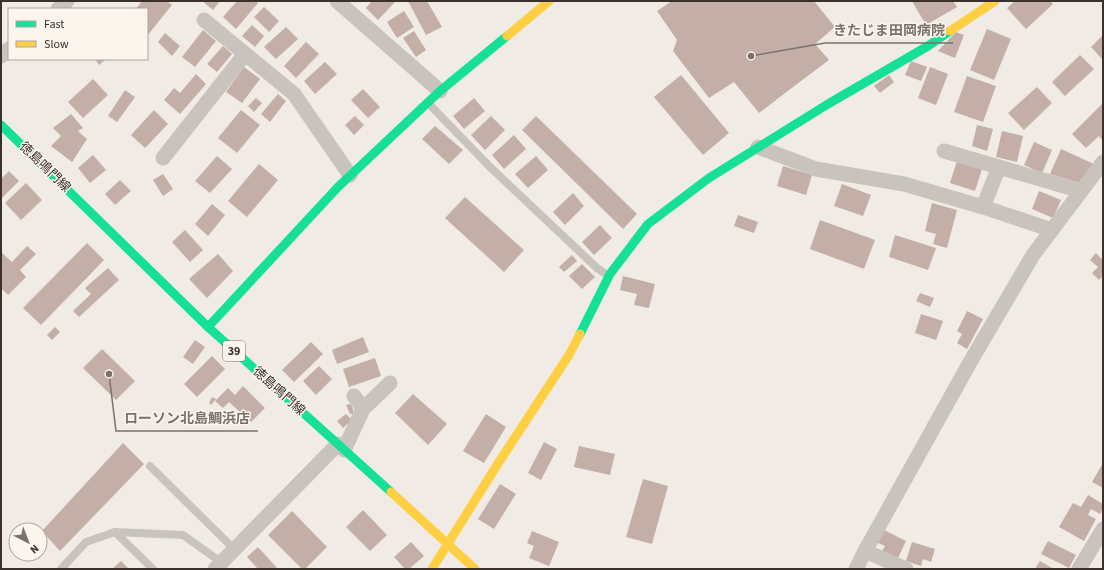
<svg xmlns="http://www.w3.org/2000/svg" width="1104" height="570" font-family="'Source Sans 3','Noto Sans JP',sans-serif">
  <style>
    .building { fill: #c3afa7 }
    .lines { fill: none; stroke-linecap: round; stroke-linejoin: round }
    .lane { stroke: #c9c3be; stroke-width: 8 }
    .street { stroke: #c9c3be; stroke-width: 15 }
    .fast { stroke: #16e098; stroke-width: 9 }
    .slow { stroke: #ffcf43; stroke-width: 9 }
    .labels { text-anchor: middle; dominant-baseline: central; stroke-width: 3; stroke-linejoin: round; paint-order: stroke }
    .shield { fill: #fbf5ee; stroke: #756b66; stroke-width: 1 }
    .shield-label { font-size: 12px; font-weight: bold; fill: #3b302b }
    .street-label { font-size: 13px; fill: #3b302b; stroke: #fbf5ee }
    .leader { fill: none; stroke: #7a716c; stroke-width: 1.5 }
    .callout-dot { fill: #7a716c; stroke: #fbf5ee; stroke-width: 1.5 }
    .callout-label { font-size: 14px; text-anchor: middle; font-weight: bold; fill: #7a716c; stroke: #fbf5ee; stroke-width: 3; stroke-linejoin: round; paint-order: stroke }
  </style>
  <rect width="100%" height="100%" fill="#f0ebe5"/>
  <!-- building -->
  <g class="building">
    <polygon points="142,1 167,1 172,5 147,36 147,9 136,9"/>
    <polygon points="202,1 220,1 213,10"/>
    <polygon points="237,1 256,1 258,3 236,29 223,17"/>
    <polygon points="372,1 396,1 378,20 366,8"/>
    <polygon points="408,1 427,1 442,27 426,35"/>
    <polygon points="672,1 814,1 835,27 815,44 829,60 793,87 759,113 734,82 709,98 673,51 677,40 657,11"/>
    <polygon points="912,1 953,1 957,7 926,25"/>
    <polygon points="1015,1 1050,1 1053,4 1026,29 1007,8"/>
    <polygon points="264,7 279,21 269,32 254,17"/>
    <polygon points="404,11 414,27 397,38 387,22"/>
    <polygon points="252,25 264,36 255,47 242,36"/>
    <polygon points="286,27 298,39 276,59 264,47"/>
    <polygon points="987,29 1011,39 994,80 970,70"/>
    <polygon points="203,30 216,41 195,67 182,57"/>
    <polygon points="414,31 426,50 416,57 403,38"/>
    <polygon points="956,32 964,35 955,58 938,51"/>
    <polygon points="165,33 180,46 172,56 158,42"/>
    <polygon points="1103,35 1103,60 1091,47"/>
    <polygon points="306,42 319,54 296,78 284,66"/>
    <polygon points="223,46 232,54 217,72 207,64"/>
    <polygon points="1080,55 1094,69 1065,96 1052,82"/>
    <polygon points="95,59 106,59 99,65"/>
    <polygon points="911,61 927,67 921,81 905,75"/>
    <polygon points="325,62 337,74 315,94 304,81"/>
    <polygon points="244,67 260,79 242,103 226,92"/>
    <polygon points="930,67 948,74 936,105 918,98"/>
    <polygon points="196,74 206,84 180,114 164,100 174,88 180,93"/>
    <polygon points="681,75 729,133 703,155 654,97"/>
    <polygon points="889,75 894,82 880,93 874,86"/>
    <polygon points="967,76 996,86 983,122 954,112"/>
    <polygon points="93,79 108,95 83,118 68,102"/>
    <polygon points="1037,87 1052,103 1024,130 1008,113"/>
    <polygon points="363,89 380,107 368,118 351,100"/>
    <polygon points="125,90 135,97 117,122 108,116"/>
    <polygon points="278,94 286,101 270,122 261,114"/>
    <polygon points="256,98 262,103 254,112 248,106"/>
    <polygon points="474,98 485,111 464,129 453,116"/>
    <polygon points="1103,103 1103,141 1099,136 1086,148 1072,134"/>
    <polygon points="154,110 168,124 145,148 131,135"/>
    <polygon points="241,110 260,125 237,153 218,138"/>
    <polygon points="71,114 83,128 78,131 87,139 72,162 51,146 61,136 53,128"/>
    <polygon points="355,116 364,125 354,135 345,125"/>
    <polygon points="491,116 505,130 485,150 471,135"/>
    <polygon points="536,116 637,214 623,229 522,130"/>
    <polygon points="977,125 993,129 987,151 972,146"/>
    <polygon points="435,126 463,150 449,164 422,139"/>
    <polygon points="1002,131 1023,136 1017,162 996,157"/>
    <polygon points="514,135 526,149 504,169 492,155"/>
    <polygon points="1034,142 1052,150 1042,173 1024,165"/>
    <polygon points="1061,149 1094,164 1080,183 1050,174"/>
    <polygon points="93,155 106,170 90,183 78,168"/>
    <polygon points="217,156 232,169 210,193 195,181"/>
    <polygon points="536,156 548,170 528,188 515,174"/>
    <polygon points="957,161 982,169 975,191 950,183"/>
    <polygon points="259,164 278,180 247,217 228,201"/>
    <polygon points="783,166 812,175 806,195 777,186"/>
    <polygon points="9,171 19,181 1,199 1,179"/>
    <polygon points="163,174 173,189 163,196 153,180"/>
    <polygon points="120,180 131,191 115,205 105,194"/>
    <polygon points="26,183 42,200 21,220 5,203"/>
    <polygon points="842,184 871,195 863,216 834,206"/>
    <polygon points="1039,191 1061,200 1053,218 1032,209"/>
    <polygon points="573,193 584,206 565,225 553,212"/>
    <polygon points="465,197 524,250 504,272 445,218"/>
    <polygon points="932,203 957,210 947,248 933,244 936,234 925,231"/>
    <polygon points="212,204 225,215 208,236 195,224"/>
    <polygon points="738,215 758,222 754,233 734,226"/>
    <polygon points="820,220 875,240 864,269 810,249"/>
    <polygon points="600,225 612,238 594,255 582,242"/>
    <polygon points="185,230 203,250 190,262 172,242"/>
    <polygon points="895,235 936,248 928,270 889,257"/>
    <polygon points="87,243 104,260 41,325 23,308"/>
    <polygon points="27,246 36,254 20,270 26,277 8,295 1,288 1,252 12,262"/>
    <polygon points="1096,253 1103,260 1103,276 1099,280 1092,273 1098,267 1090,260"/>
    <polygon points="218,254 233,271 207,298 189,279"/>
    <polygon points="572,255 577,261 564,272 559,267"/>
    <polygon points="582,264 595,277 582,289 569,276"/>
    <polygon points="108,268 119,280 79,317 73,311 91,294 85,288"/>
    <polygon points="623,276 655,284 649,308 634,305 637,294 620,290"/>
    <polygon points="920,293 934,298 930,307 916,301"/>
    <polygon points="967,311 983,319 967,349 957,343 962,334 957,331"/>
    <polygon points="921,314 943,321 936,340 915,333"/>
    <polygon points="55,327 60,332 52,340 47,335"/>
    <polygon points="363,337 369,352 337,364 332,350"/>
    <polygon points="195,340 205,347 193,364 183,357"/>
    <polygon points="311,342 323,354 294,382 282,370"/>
    <polygon points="102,349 135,381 116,400 83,368"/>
    <polygon points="212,356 225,369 197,397 184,384"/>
    <polygon points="375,358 381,376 349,387 343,369"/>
    <polygon points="319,366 332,379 316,395 303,381"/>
    <polygon points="243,386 265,408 251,422 229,402 223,408 215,401 228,388 235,395"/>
    <polygon points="413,394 447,424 428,445 395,413"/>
    <polygon points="212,397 216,399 211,405 209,403"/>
    <polygon points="351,404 354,413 350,414 346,405"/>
    <polygon points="346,414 352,420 343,428 337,421"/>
    <polygon points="486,414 506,427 484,463 463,451"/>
    <polygon points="544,442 557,449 541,480 528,473"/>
    <polygon points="123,443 144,464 60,551 42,531"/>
    <polygon points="579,446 615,454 610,475 574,467"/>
    <polygon points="1103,463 1103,488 1092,482"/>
    <polygon points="643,479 668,486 652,544 626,537"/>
    <polygon points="500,484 516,494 494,529 478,519"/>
    <polygon points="1088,495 1103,504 1103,508 1100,514 1091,509 1088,515 1096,519 1084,541 1059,527 1073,503 1081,507"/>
    <polygon points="363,510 387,535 370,551 346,527"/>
    <polygon points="292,511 327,547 305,569 302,569 268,535"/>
    <polygon points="884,530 906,541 898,558 882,551 885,546 878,543"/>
    <polygon points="532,531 559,542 549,566 529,558 534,546 527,543"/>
    <polygon points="1048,541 1076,555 1069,568 1041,554"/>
    <polygon points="411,542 424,556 409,569 405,569 394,557"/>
    <polygon points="912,542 935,549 931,562 923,559 921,566 906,561"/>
    <polygon points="258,547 277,568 276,569 258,569 247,557"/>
    <polygon points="121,561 129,569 112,569"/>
    <polygon points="1040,561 1054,569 1035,569"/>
  </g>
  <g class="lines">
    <!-- lane -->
    <g class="lane">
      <polyline points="428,103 489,166 597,268 607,275"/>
      <polyline points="150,466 234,549"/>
      <polyline points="115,532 183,535 221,562"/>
      <polyline points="61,569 86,542 115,532 153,569"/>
    </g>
    <!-- street -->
    <g class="street">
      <polyline points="337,1 440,91"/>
      <polyline points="58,9 67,1"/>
      <polyline points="204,20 294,94 350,175"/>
      <polyline points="1,56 9,49"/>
      <polyline points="758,147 816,169 904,184 983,207 1052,230"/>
      <polyline points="944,151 1081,191"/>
      <polyline points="163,158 245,54"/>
      <polyline points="983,207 999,167"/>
      <polyline points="354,396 363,409"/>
      <polyline points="344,450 363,409 390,383"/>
      <polyline points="865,551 906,569"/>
      <polyline points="215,569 338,444"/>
      <polyline points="856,569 865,551 969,364 1033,255 1103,162"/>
      <polyline points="1079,569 1103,529"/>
    </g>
    <!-- fast -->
    <g class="fast">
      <polyline points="1,125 208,327 391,492"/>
      <polyline points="208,327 338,187 440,91 507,36"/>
      <polyline points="580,334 610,274 648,224 709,178 828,104 928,46 950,31"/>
    </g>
    <!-- slow -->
    <g class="slow">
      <polyline points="950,31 995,1"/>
      <polyline points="507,36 549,1"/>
      <polyline points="391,492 475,569"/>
      <polyline points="432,569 499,462 569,355 580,334"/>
    </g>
  </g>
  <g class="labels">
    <!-- shield labels -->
    <rect class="shield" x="223" y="341" width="22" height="20" rx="3"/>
    <g class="shield-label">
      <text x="234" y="351">39</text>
    </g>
    <!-- street labels -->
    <g class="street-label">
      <text transform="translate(45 167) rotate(44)">徳島鳴門線</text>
      <text transform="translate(279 391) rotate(42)">徳島鳴門線</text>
    </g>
  </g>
  <!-- callouts -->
  <path class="leader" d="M751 56L825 43H953M109 374L116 431H258"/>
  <g class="callout-dot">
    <circle cx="751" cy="56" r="4"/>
    <circle cx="109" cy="374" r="4"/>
  </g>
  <g class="callout-label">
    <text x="889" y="35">きたじま田岡病院</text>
    <text x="187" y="423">ローソン北島鯛浜店</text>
  </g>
  <!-- border -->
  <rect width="1104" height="570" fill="none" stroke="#3b302b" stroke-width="4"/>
  <!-- legend -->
  <rect x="8" y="8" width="140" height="52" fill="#fbf5ee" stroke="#aea6a0"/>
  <rect x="16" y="21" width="20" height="6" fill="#16e098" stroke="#aea6a0"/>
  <text x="44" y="28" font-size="12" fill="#3b302b">Fast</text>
  <rect x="16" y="41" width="20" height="6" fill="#ffcf43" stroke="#aea6a0"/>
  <text x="44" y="48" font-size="12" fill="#3b302b">Slow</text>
  <!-- north arrow -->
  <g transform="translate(28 542) rotate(138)"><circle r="19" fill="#fbf5ee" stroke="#aea6a0"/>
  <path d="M0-3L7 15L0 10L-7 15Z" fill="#7a716c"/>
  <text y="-6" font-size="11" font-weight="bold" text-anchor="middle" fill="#3b302b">N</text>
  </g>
</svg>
